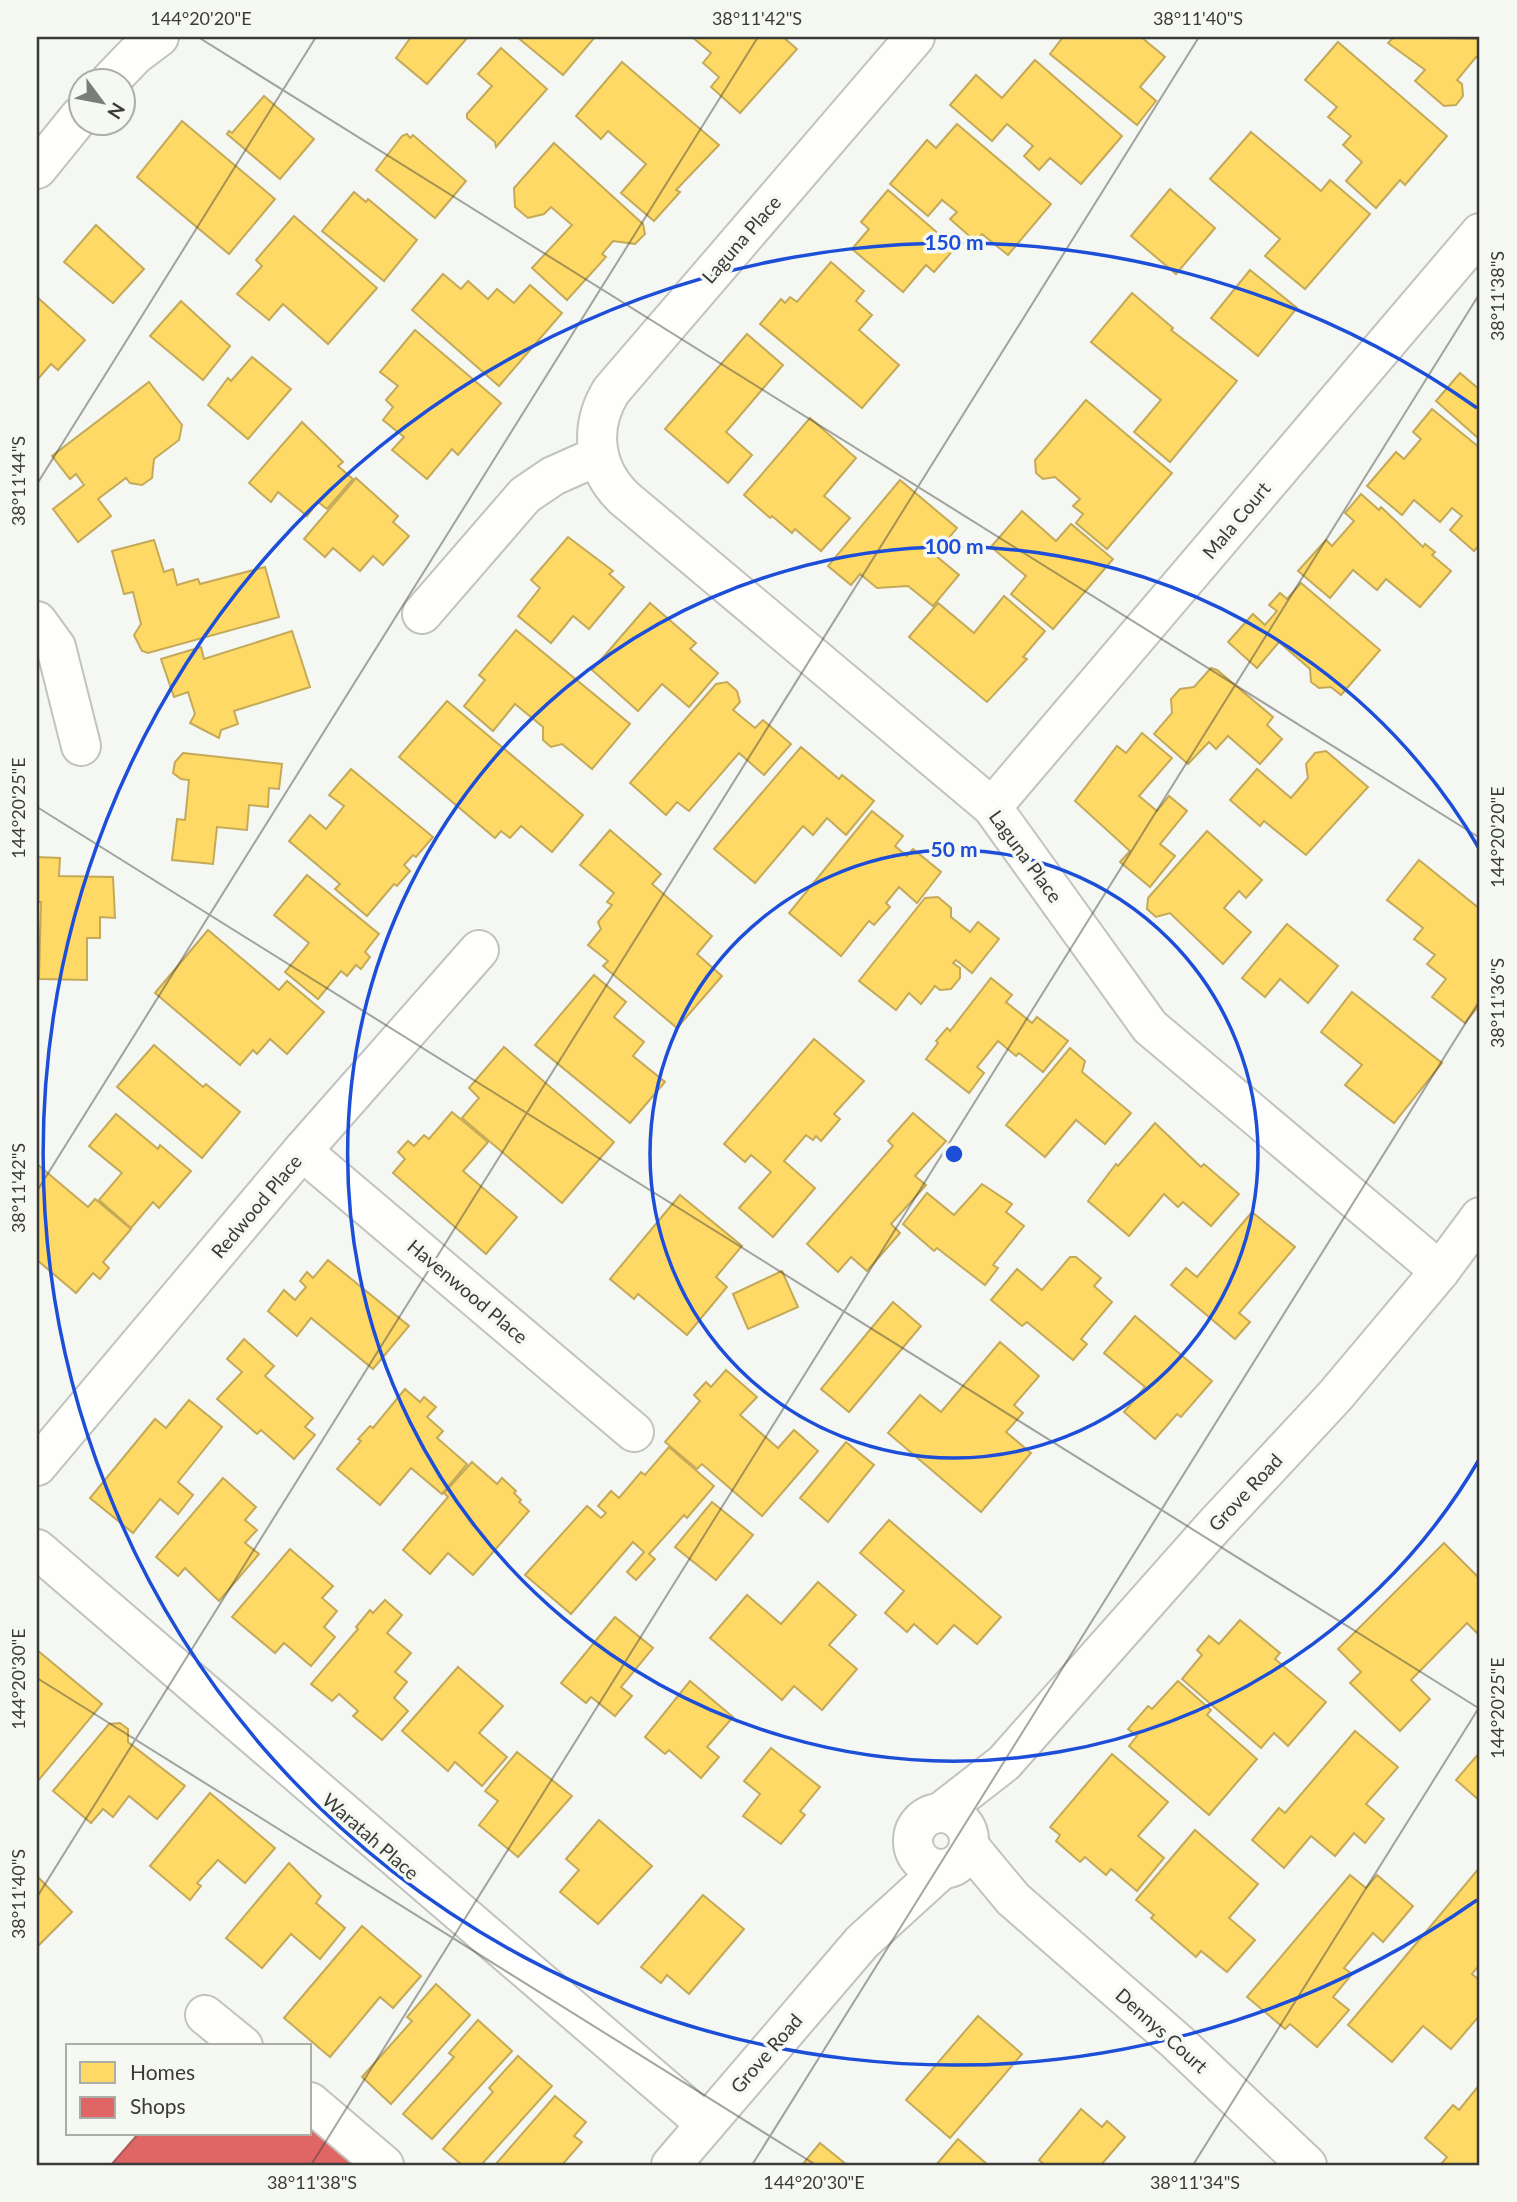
<svg xmlns="http://www.w3.org/2000/svg" width="1517" height="2202" font-family="Lato,sans-serif">
  <style>
    .homes { fill: #ffd966; stroke: #c4aa58; stroke-width: 2 }
    .shops { fill: #e06666; stroke: #ae5958; stroke-width: 2 }
    .lines { fill: none; stroke-linecap: round; stroke-linejoin: round }
    .minor-casing { stroke: #c1c3c0; stroke-width: 42 }
    .minor { stroke: #fefefd; stroke-width: 38 }
    .ticks { fill: none; stroke: #3a3b38; stroke-width: 2; stroke-opacity: 0.45 }
    .ring { fill: none; stroke: #1d4ed8; stroke-width: 3.5 }
    .labels { text-anchor: middle; dominant-baseline: central; stroke-width: 7; stroke-linejoin: round; paint-order: stroke }
    .street-label { font-size: 19px; fill: #3a3b38; stroke: #f6f9f1 }
    .centre { fill: #1d4ed8; stroke: #f6f9f1; stroke-width: 3.5 }
    .ring-label { font-size: 21px; text-anchor: middle; font-weight: bold; fill: #1d4ed8; stroke: #f6f9f1; stroke-width: 7; stroke-linejoin: round; paint-order: stroke }
    .neatline { fill: none; stroke: #3a3b38; stroke-width: 2.5 }
    .ticks-label { font-size: 18px; text-anchor: middle; fill: #3a3b38 }
  </style>
  <rect width="100%" height="100%" fill="#f5f7f3"/>
  <!-- homes -->
  <g class="homes">
    <polygon points="411,37 468,37 427,84 396,58"/>
    <polygon points="517,37 595,37 563,75"/>
    <polygon points="692,37 783,37 797,49 740,113 711,87 719,77 703,63 711,53"/>
    <polygon points="1063,37 1141,37 1165,57 1140,87 1156,101 1137,125 1050,54"/>
    <polygon points="1389,37 1480,39 1480,60 1476,57 1457,80 1462,84 1463,96 1456,105 1444,106 1415,81 1425,70 1388,43 1392,39"/>
    <polygon points="1338,42 1447,136 1405,185 1400,180 1376,208 1346,181 1362,162 1343,145 1351,136 1328,117 1337,107 1305,80"/>
    <polygon points="501,48 547,89 496,147 495,142 467,118 467,114 492,86 478,74"/>
    <polygon points="1035,60 1122,136 1081,184 1050,158 1039,170 1024,156 1033,146 1007,124 992,141 950,105 976,75 1002,98"/>
    <polygon points="622,62 719,145 676,190 680,192 654,221 621,193 646,164 608,131 601,139 576,116"/>
    <polygon points="264,96 314,139 280,179 227,134 229,131 232,133"/>
    <polygon points="182,121 275,199 229,254 137,177"/>
    <polygon points="957,124 1051,204 1008,255 982,234 975,241 950,219 957,212 942,200 928,216 890,184 927,140 936,148"/>
    <polygon points="1251,132 1321,191 1330,180 1370,214 1305,289 1265,256 1280,239 1210,179"/>
    <polygon points="407,134 410,138 413,135 466,181 435,218 376,170 402,136"/>
    <polygon points="554,143 643,224 645,234 635,244 613,241 602,254 606,257 567,300 532,268 572,225 551,207 544,214 528,218 515,207 514,188"/>
    <polygon points="1170,189 1215,228 1176,274 1131,236"/>
    <polygon points="888,190 955,248 934,272 926,265 903,292 852,249 869,229 861,222"/>
    <polygon points="354,192 366,202 368,199 417,240 384,281 322,231"/>
    <polygon points="294,216 377,288 328,344 283,304 269,320 237,294 262,266 256,260"/>
    <polygon points="96,225 144,269 113,303 64,262"/>
    <polygon points="831,262 864,291 856,301 872,315 859,330 899,365 862,408 760,324 781,299 785,303 790,297 797,302"/>
    <polygon points="1250,270 1297,308 1258,356 1211,318"/>
    <polygon points="443,274 461,289 468,281 488,299 497,289 514,303 530,285 562,313 499,386 412,310"/>
    <polygon points="1132,293 1173,328 1171,330 1237,381 1170,462 1134,432 1161,400 1091,342"/>
    <polygon points="37,297 85,340 58,370 51,364 37,380"/>
    <polygon points="181,301 230,346 203,380 150,336"/>
    <polygon points="415,330 501,403 458,455 452,449 427,479 392,450 404,437 383,420 393,407 386,400 398,386 380,372"/>
    <polygon points="747,334 783,365 726,432 752,455 728,483 665,429"/>
    <polygon points="252,357 291,389 248,439 208,405 228,378 231,381"/>
    <polygon points="1460,373 1480,390 1478,438 1436,401"/>
    <polygon points="149,382 182,425 179,440 154,459 152,478 142,485 130,483 126,478 98,499 111,516 78,542 53,509 84,485 76,474 70,479 52,456"/>
    <polygon points="1086,400 1172,473 1107,549 1076,523 1083,514 1073,506 1080,499 1055,477 1043,479 1036,473 1035,460"/>
    <polygon points="1432,409 1480,448 1480,544 1474,551 1450,530 1462,516 1452,508 1440,522 1414,500 1402,515 1367,486 1396,452 1404,459 1421,439 1413,432"/>
    <polygon points="810,418 856,458 824,496 850,518 821,551 795,529 792,533 772,516 770,518 744,495"/>
    <polygon points="302,422 343,462 338,466 353,479 327,509 318,502 307,516 278,492 271,502 249,483"/>
    <polygon points="356,478 398,516 393,522 409,536 383,565 373,556 360,571 333,548 325,557 304,539"/>
    <polygon points="900,480 957,528 935,555 959,575 933,606 908,586 877,588 860,574 851,585 828,566"/>
    <polygon points="1361,494 1379,510 1381,507 1423,547 1425,544 1435,552 1432,555 1451,571 1420,607 1386,579 1377,590 1353,570 1330,598 1298,571 1326,540 1332,546 1354,521 1345,513"/>
    <polygon points="1022,511 1056,541 1071,524 1113,559 1053,629 1011,594 1026,576 991,547"/>
    <polygon points="568,537 613,571 609,574 624,587 589,629 573,616 551,643 518,616 540,588 531,580"/>
    <polygon points="154,540 164,572 173,569 177,585 198,579 200,584 265,567 279,617 148,653 142,651 134,635 141,624 133,592 124,594 112,551"/>
    <polygon points="1301,583 1380,650 1341,695 1331,687 1319,688 1311,682 1310,669 1279,642 1257,668 1228,642 1253,614 1265,625 1277,611 1269,605 1280,593 1287,599"/>
    <polygon points="1004,596 1045,631 1023,657 1027,659 987,702 909,637 938,603 974,633"/>
    <polygon points="650,603 696,643 690,649 718,673 689,707 662,684 638,711 592,670"/>
    <polygon points="516,630 630,724 592,769 562,744 551,747 543,740 543,727 515,704 493,731 464,706 485,680 479,675"/>
    <polygon points="292,631 310,687 234,711 238,724 221,730 219,738 190,723 195,714 188,692 174,697 161,659 201,647 204,659"/>
    <polygon points="1211,668 1217,670 1273,717 1267,725 1282,739 1260,764 1228,736 1216,749 1209,742 1188,764 1154,734 1172,713 1171,699 1180,689 1194,687"/>
    <polygon points="727,682 737,691 740,702 733,710 755,728 763,720 791,744 764,775 739,753 689,811 677,802 666,815 630,783 716,684"/>
    <polygon points="447,701 583,815 552,852 521,826 510,838 501,831 495,838 399,757"/>
    <polygon points="1142,733 1172,758 1139,796 1157,811 1169,796 1187,811 1160,844 1175,856 1150,887 1120,862 1130,851 1075,801 1117,746 1126,753"/>
    <polygon points="801,747 839,779 842,775 874,801 846,835 827,818 813,835 803,826 755,883 714,849"/>
    <polygon points="1326,751 1368,787 1306,855 1264,821 1260,826 1230,800 1257,769 1291,798 1308,778 1306,764 1315,753"/>
    <polygon points="183,753 282,764 279,789 269,788 268,807 249,805 247,830 217,827 213,864 172,860 177,819 185,820 189,780 181,779 173,773 175,762"/>
    <polygon points="351,769 433,837 416,857 413,855 404,865 410,871 397,886 394,884 367,916 335,889 340,884 289,841 310,815 326,829 344,806 329,795"/>
    <polygon points="872,811 903,836 895,846 907,856 913,849 941,872 917,903 899,887 886,903 890,907 874,925 869,921 841,956 789,913"/>
    <polygon points="610,830 661,874 652,884 712,936 697,954 722,976 677,1028 603,966 608,961 588,945 601,929 598,922 612,905 607,902 614,893 580,865"/>
    <polygon points="1207,831 1262,880 1246,898 1239,891 1224,908 1251,932 1223,964 1170,913 1156,917 1147,909 1148,898"/>
    <polygon points="37,857 60,858 59,876 113,877 115,918 100,917 100,938 87,938 87,980 39,979 41,902 37,902"/>
    <polygon points="1419,860 1480,909 1480,1004 1465,1023 1432,997 1446,979 1427,964 1435,955 1414,939 1423,928 1387,900"/>
    <polygon points="307,875 379,934 365,952 370,957 361,969 356,965 347,976 341,971 318,999 285,972 309,943 274,915"/>
    <polygon points="938,897 951,908 951,917 970,932 978,922 999,939 972,973 956,960 953,963 960,968 960,978 951,989 940,990 935,986 921,1004 909,993 896,1010 859,981 925,898"/>
    <polygon points="1287,924 1338,966 1308,1003 1280,979 1265,997 1242,978"/>
    <polygon points="208,930 279,990 287,981 324,1012 287,1054 270,1039 257,1054 253,1050 240,1065 155,993"/>
    <polygon points="594,975 626,1002 614,1017 644,1042 633,1056 665,1082 630,1123 535,1045"/>
    <polygon points="991,978 1012,995 1006,1002 1032,1023 1037,1017 1068,1041 1043,1072 1019,1053 1016,1056 998,1041 977,1067 984,1073 969,1093 926,1059 938,1043 936,1041 947,1028 950,1031"/>
    <polygon points="1352,992 1442,1063 1394,1123 1345,1085 1362,1065 1321,1032"/>
    <polygon points="814,1039 864,1081 834,1114 840,1119 821,1141 816,1136 813,1140 806,1135 784,1161 815,1188 773,1237 739,1208 771,1172 751,1155 745,1162 724,1144"/>
    <polygon points="154,1045 203,1087 206,1084 240,1112 202,1158 117,1087"/>
    <polygon points="504,1047 614,1142 562,1203 462,1118 479,1098 469,1088"/>
    <polygon points="1070,1048 1085,1061 1082,1072 1131,1113 1105,1144 1076,1120 1045,1157 1006,1125"/>
    <polygon points="452,1112 488,1142 463,1171 517,1217 486,1254 393,1173 405,1159 398,1152 408,1141 414,1146 424,1135 429,1139"/>
    <polygon points="913,1113 946,1141 915,1176 926,1185 891,1224 900,1233 867,1271 851,1257 838,1272 807,1244 893,1146 888,1141"/>
    <polygon points="116,1114 158,1149 160,1145 191,1171 159,1208 153,1202 131,1228 99,1200 122,1173 89,1146"/>
    <polygon points="1155,1123 1201,1167 1204,1164 1239,1194 1211,1226 1183,1202 1178,1207 1164,1194 1129,1236 1088,1201 1116,1164 1118,1166"/>
    <polygon points="37,1164 88,1207 95,1199 131,1229 103,1262 109,1268 100,1279 93,1273 76,1293 37,1260"/>
    <polygon points="982,1184 1012,1204 1006,1212 1024,1226 993,1265 998,1268 985,1285 937,1248 934,1251 903,1224 927,1193 954,1215"/>
    <polygon points="680,1195 742,1246 716,1277 727,1287 687,1335 638,1294 634,1299 610,1279"/>
    <polygon points="1252,1212 1295,1247 1239,1313 1250,1322 1235,1339 1171,1285 1186,1268 1197,1277"/>
    <polygon points="1070,1257 1076,1257 1101,1278 1094,1286 1112,1302 1081,1339 1087,1344 1073,1360 1027,1322 1022,1326 991,1300 1017,1269 1042,1290"/>
    <polygon points="328,1260 409,1326 373,1369 311,1318 297,1336 268,1311 284,1290 295,1300 306,1287 300,1281 307,1272 313,1278"/>
    <polygon points="782,1271 798,1307 748,1329 733,1294"/>
    <polygon points="893,1302 921,1326 849,1412 821,1389"/>
    <polygon points="1135,1316 1212,1381 1181,1417 1177,1414 1155,1439 1124,1412 1145,1387 1104,1353"/>
    <polygon points="244,1339 274,1366 265,1376 313,1418 305,1427 315,1435 294,1459 261,1430 257,1434 217,1399 242,1372 227,1359"/>
    <polygon points="1000,1342 1039,1376 1014,1405 1023,1413 1006,1432 1031,1453 981,1512 888,1433 920,1395 941,1412"/>
    <polygon points="726,1370 757,1397 740,1415 778,1448 794,1430 818,1451 762,1516 702,1464 697,1469 665,1442 700,1401 694,1395 706,1382 711,1387"/>
    <polygon points="405,1389 420,1402 424,1397 436,1407 427,1417 443,1431 437,1438 467,1464 442,1494 411,1468 380,1505 337,1469 361,1441 358,1439 370,1426 373,1428"/>
    <polygon points="189,1400 222,1427 178,1482 193,1495 178,1514 160,1499 133,1533 90,1498 155,1419 166,1428"/>
    <polygon points="846,1442 874,1465 828,1522 800,1498"/>
    <polygon points="669,1447 714,1486 687,1518 684,1515 649,1554 655,1559 636,1580 627,1572 644,1552 633,1542 571,1614 525,1575 587,1506 601,1518 606,1513 598,1506 611,1491 619,1498 641,1472 645,1475"/>
    <polygon points="472,1462 497,1484 502,1478 516,1491 514,1493 521,1500 519,1502 529,1511 473,1575 448,1553 430,1574 403,1550 448,1497 444,1493"/>
    <polygon points="223,1478 256,1507 245,1520 257,1530 245,1543 259,1554 219,1601 185,1568 178,1576 156,1557"/>
    <polygon points="712,1502 753,1535 716,1580 675,1547"/>
    <polygon points="889,1520 1001,1617 977,1644 954,1625 937,1644 914,1624 907,1632 885,1613 904,1591 860,1553"/>
    <polygon points="1444,1543 1480,1579 1480,1630 1477,1633 1467,1623 1411,1680 1430,1699 1400,1731 1350,1683 1361,1672 1338,1649"/>
    <polygon points="290,1549 333,1586 322,1598 337,1611 324,1627 335,1637 311,1666 284,1643 275,1653 232,1617"/>
    <polygon points="818,1582 856,1615 829,1645 857,1669 822,1710 794,1686 782,1700 710,1638 747,1595 781,1624"/>
    <polygon points="385,1600 402,1615 387,1633 411,1653 395,1672 407,1682 394,1698 408,1711 382,1740 353,1716 358,1711 339,1694 332,1701 311,1684 358,1629 356,1627 370,1610 373,1613"/>
    <polygon points="615,1617 653,1648 621,1687 632,1696 615,1716 591,1697 586,1703 561,1683"/>
    <polygon points="1240,1620 1280,1653 1275,1659 1326,1702 1288,1746 1274,1733 1261,1748 1182,1679 1202,1655 1197,1650 1209,1636 1219,1644"/>
    <polygon points="37,1650 102,1704 37,1782"/>
    <polygon points="458,1667 503,1706 479,1733 507,1757 482,1786 455,1762 448,1771 402,1731"/>
    <polygon points="690,1681 733,1717 707,1747 719,1757 701,1778 669,1750 665,1754 645,1737"/>
    <polygon points="1178,1681 1211,1710 1207,1715 1257,1759 1209,1815 1129,1746 1137,1736 1128,1729 1148,1706 1152,1709"/>
    <polygon points="120,1723 128,1729 128,1742 185,1786 157,1819 129,1796 113,1817 103,1809 91,1823 53,1791 109,1724"/>
    <polygon points="1355,1731 1398,1767 1366,1804 1384,1819 1365,1843 1354,1833 1335,1856 1311,1836 1284,1868 1252,1840 1279,1808 1285,1813"/>
    <polygon points="771,1748 820,1787 800,1811 805,1815 781,1844 743,1816 760,1794 744,1781"/>
    <polygon points="517,1752 572,1796 518,1857 479,1825 498,1801 485,1791"/>
    <polygon points="1480,1752 1480,1801 1456,1780"/>
    <polygon points="1112,1754 1168,1802 1138,1836 1164,1858 1137,1891 1111,1869 1106,1875 1085,1857 1080,1862 1056,1841 1060,1835 1050,1827"/>
    <polygon points="210,1793 275,1848 245,1883 218,1860 197,1883 201,1886 190,1900 150,1866"/>
    <polygon points="599,1820 652,1866 598,1924 560,1892 579,1870 566,1859"/>
    <polygon points="1195,1830 1258,1884 1229,1918 1255,1940 1227,1972 1201,1951 1196,1957 1151,1918 1154,1915 1136,1900"/>
    <polygon points="289,1863 321,1896 316,1903 345,1928 320,1959 291,1934 262,1968 226,1938"/>
    <polygon points="1480,1867 1480,1964 1472,1974 1480,1981 1480,2015 1451,2049 1423,2026 1392,2062 1348,2025"/>
    <polygon points="1350,1875 1366,1888 1377,1875 1413,1906 1383,1942 1373,1933 1344,1968 1352,1974 1333,1997 1349,2010 1317,2047 1290,2024 1285,2029 1247,1997"/>
    <polygon points="37,1876 72,1912 37,1947"/>
    <polygon points="703,1895 744,1929 689,1994 667,1975 661,1983 641,1967"/>
    <polygon points="362,1926 421,1976 393,2008 380,1997 330,2057 284,2018"/>
    <polygon points="436,1984 470,2015 391,2104 362,2077 412,2021 407,2017"/>
    <polygon points="978,2016 1022,2054 950,2138 906,2100"/>
    <polygon points="478,2020 512,2051 432,2139 403,2114 454,2057 449,2053"/>
    <polygon points="518,2056 552,2086 481,2165 462,2165 443,2149 493,2092 489,2088"/>
    <polygon points="1480,2084 1480,2165 1444,2165 1442,2163 1447,2157 1425,2138 1453,2105 1459,2110"/>
    <polygon points="555,2096 586,2122 574,2136 582,2142 562,2165 495,2165"/>
    <polygon points="1081,2109 1102,2127 1107,2121 1125,2137 1101,2165 1045,2165 1039,2160"/>
    <polygon points="958,2139 988,2165 936,2165"/>
    <polygon points="820,2143 847,2165 802,2165"/>
  </g>
  <!-- shops -->
  <polygon class="shops" points="310,2116 357,2156 349,2165 111,2165 138,2134 310,2134"/>
  <g class="lines">
    <!-- minor casing -->
    <g class="minor-casing">
      <g id="minor">
        <path d="M 915,37 L 611,391 C 589,427 593,468 624,498 L 992,807 L 1150,1027 L 1440,1271"/>
        <polyline points="111,80 135,55 159,37"/>
        <polyline points="37,169 80,116"/>
        <polyline points="422,614 525,495 553,476 598,456"/>
        <polyline points="37,621 56,647 81,746"/>
        <polyline points="992,807 1480,233"/>
        <polyline points="302,1151 634,1432"/>
        <polyline points="37,1466 302,1151 479,950"/>
        <polyline points="37,1549 706,2124"/>
        <polyline points="941,1812 1004,1763 1214,1526 1335,1396 1440,1271 1480,1217"/>
        <circle cx="941" cy="1841" r="28"/>
        <polyline points="969,1846 1013,1899 1176,2041 1307,2165"/>
        <polyline points="205,2015 243,2046"/>
        <polyline points="310,2102 384,2165"/>
        <polyline points="671,2165 862,1942 941,1870"/>
      </g>
    </g>
    <!-- minor -->
    <use href="#minor" class="minor"/>
  </g>
  <!-- ticks -->
  <path class="ticks" d="M 198,37 L 1480,838M 37,484 L 316,37M 37,807 L 1480,1709M 37,1191 L 758,37M 37,1678 L 816,2165M 37,1897 L 1199,37M 311,2165 L 1480,293M 752,2165 L 1480,1000M 1193,2165 L 1480,1706"/>
  <!-- distance rings -->
  <g class="ring">
    <circle cx="954" cy="1154" r="304"/>
    <path d="M1480 1458A607 607 0 1 1 1480 850"/>
    <path d="M1477 1900A911 911 0 1 1 1477 408"/>
  </g>
  <g class="labels">
    <!-- street labels -->
    <g class="street-label">
      <text transform="translate(741 239) rotate(-49)">Laguna Place</text>
      <text transform="translate(1236 520) rotate(-50)">Mala Court</text>
      <text transform="translate(1026 856) rotate(54)">Laguna Place</text>
      <text transform="translate(256 1206) rotate(-50)">Redwood Place</text>
      <text transform="translate(468 1291) rotate(40)">Havenwood Place</text>
      <text transform="translate(1245 1492) rotate(-47)">Grove Road</text>
      <text transform="translate(371 1836) rotate(41)">Waratah Place</text>
      <text transform="translate(1162 2030) rotate(42)">Dennys Court</text>
      <text transform="translate(766 2053) rotate(-49)">Grove Road</text>
    </g>
  </g>
  <circle cx="954" cy="1154" r="10" class="centre"/>
  <g class="ring-label">
    <text x="954" y="250">150 m</text>
    <text x="954" y="554">100 m</text>
    <text x="954" y="857">50 m</text>
  </g>
  <!-- border -->
  <rect width="1517" height="2202" fill="none" stroke="#f6f9f1" stroke-width="77"/>
  <!-- legend -->
  <rect x="66" y="2044" width="245" height="91" fill="#f6f9f1" stroke="#abada7" stroke-width="2"/>
  <rect x="80" y="2062" width="35" height="21" fill="#ffd966" stroke="#abada7" stroke-width="2"/>
  <text x="130" y="2080" font-size="21" fill="#3a3b38">Homes</text>
  <rect x="80" y="2097" width="35" height="21" fill="#e06666" stroke="#abada7" stroke-width="2"/>
  <text x="130" y="2114" font-size="21" fill="#3a3b38">Shops</text>
  <!-- north arrow -->
  <g transform="translate(102 102) rotate(122)"><circle r="33" fill="#f6f9f1" stroke="#abada7" stroke-width="2"/>
  <path d="M0-5L12 26L0 18L-12 26Z" fill="#7b7d79"/>
  <text y="-10" font-size="19" font-weight="bold" text-anchor="middle" fill="#3a3b38">N</text>
  </g>
  <rect x="38" y="38" width="1440" height="2126" class="neatline"/>
  <g class="ticks-label">
    <text x="201" y="25">144°20'20"E</text>
    <text x="757" y="25">38°11'42"S</text>
    <text x="1198" y="25">38°11'40"S</text>
    <text transform="translate(1498 296) rotate(-90)" y="6">38°11'38"S</text>
    <text transform="translate(19 481) rotate(-90)" y="6">38°11'44"S</text>
    <text transform="translate(19 808) rotate(-90)" y="6">144°20'25"E</text>
    <text transform="translate(1498 837) rotate(-90)" y="6">144°20'20"E</text>
    <text transform="translate(1498 1003) rotate(-90)" y="6">38°11'36"S</text>
    <text transform="translate(19 1188) rotate(-90)" y="6">38°11'42"S</text>
    <text transform="translate(19 1679) rotate(-90)" y="6">144°20'30"E</text>
    <text transform="translate(1498 1708) rotate(-90)" y="6">144°20'25"E</text>
    <text transform="translate(19 1894) rotate(-90)" y="6">38°11'40"S</text>
    <text x="312" y="2189">38°11'38"S</text>
    <text x="814" y="2189">144°20'30"E</text>
    <text x="1195" y="2189">38°11'34"S</text>
  </g>
</svg>
